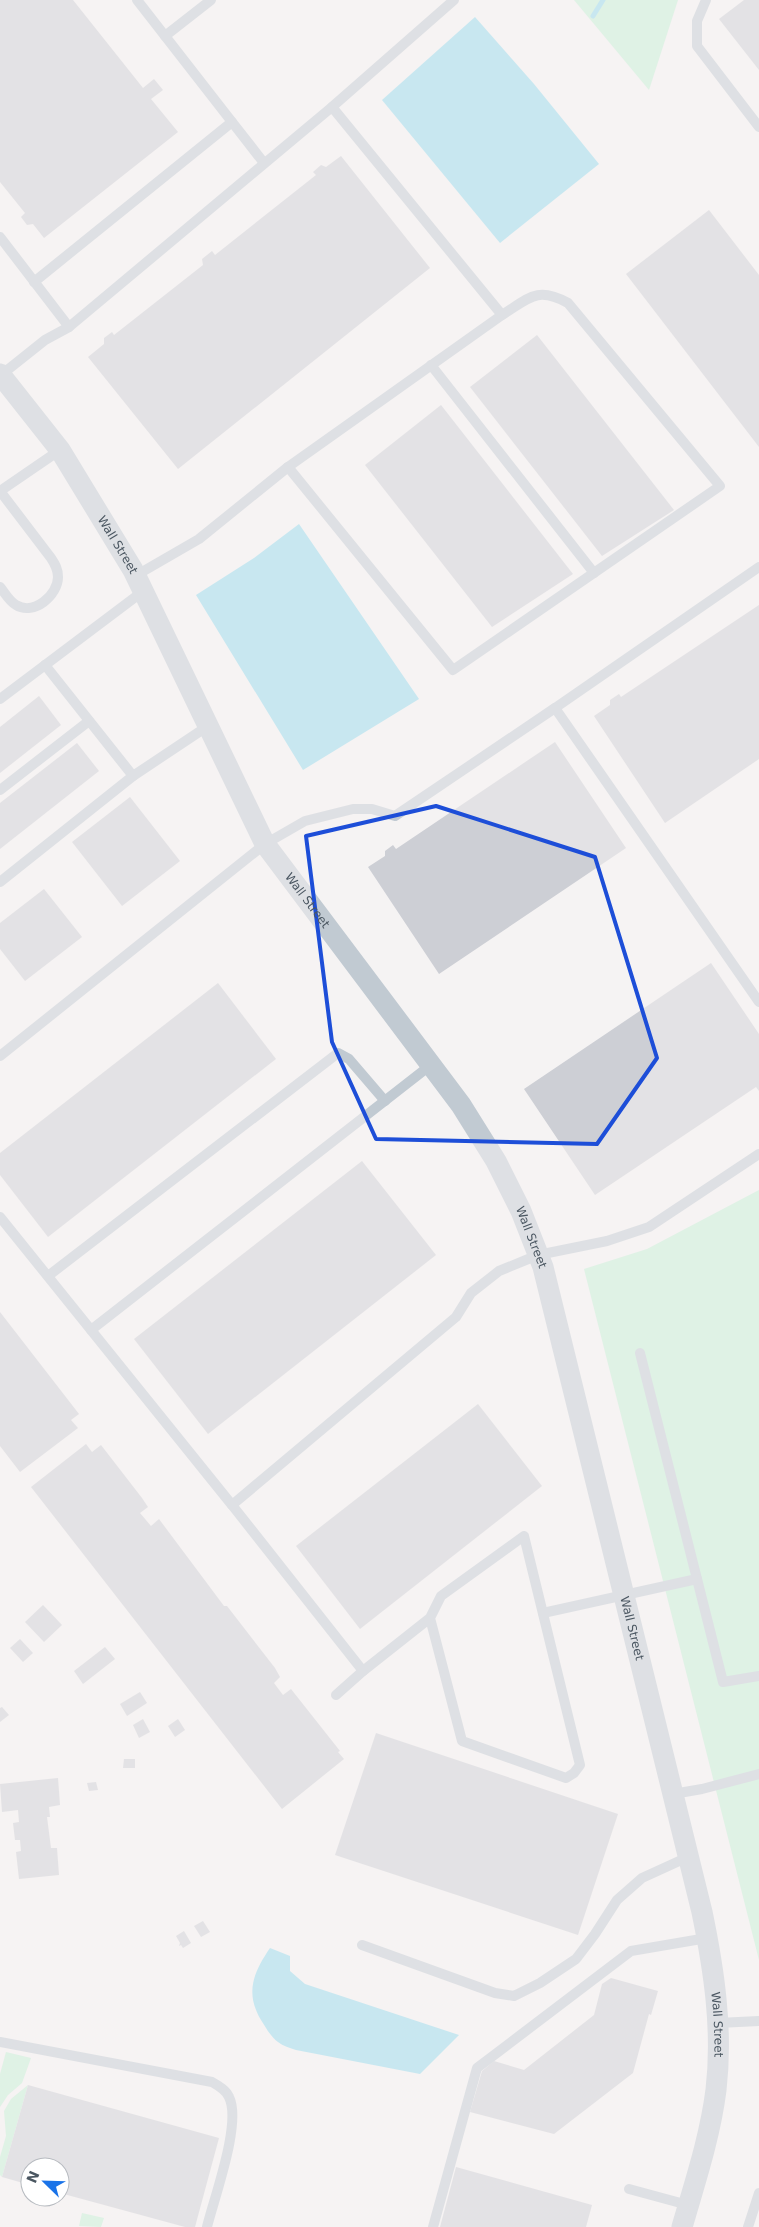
<svg xmlns="http://www.w3.org/2000/svg" width="759" height="2227" font-family="'DejaVu Sans',sans-serif">
  <style>
    .green { fill: #c3f1d5 }
    .water { fill: #90daee }
    .lines { fill: none; stroke-linecap: round; stroke-linejoin: round }
    .stream { stroke: #90daee; stroke-width: 5 }
    .building { fill: #cdcfd5 }
    .lane { stroke: #c1cad2; stroke-width: 10 }
    .street { stroke: #c1cad2; stroke-width: 21 }
    .marked { fill: none; stroke: #1d4ed8; stroke-width: 4; stroke-linejoin: round }
    .labels { text-anchor: middle; dominant-baseline: central; stroke-width: 4; stroke-linejoin: round; paint-order: stroke }
    .street-label { font-size: 12px; fill: #4a5661; stroke: #fff }
  </style>
  <rect width="100%" height="100%" fill="#f5f3f3"/>
  <!-- green -->
  <g class="green">
    <polygon points="574,0 678,0 649,90"/>
    <polygon points="759,1190 759,1960 584,1269 647,1249"/>
    <polygon points="6,2052 31,2058 22,2083 8,2095 0,2107 0,2074"/>
    <polygon points="28,2085 2,2177 0,2175 0,2157 6,2136 4,2111 11,2099"/>
    <polygon points="82,2213 104,2218 101,2227 79,2226"/>
  </g>
  <!-- water -->
  <g class="water">
    <polygon points="475,17 534,84 599,164 500,243 382,100"/>
    <polygon points="299,524 419,699 303,770 196,595 254,558"/>
    <path d="M 270,1948 L 290,1956 L 290,1971 L 305,1984 L 459,2035 L 420,2074 L 296,2050 C 290,2048 283,2046 278,2042 C 271,2037 266,2028 261,2020 C 245,1993 253,1973 270,1948 Z"/>
  </g>
  <g class="lines">
    <!-- stream -->
    <polyline class="stream" points="593,16 603,0"/>
  </g>
  <!-- building -->
  <g class="building">
    <polygon points="0,0 73,0 143,88 154,79 163,90 151,99 178,132 44,238 33,224 27,225 21,217 25,213 0,182"/>
    <polygon points="744,0 759,0 759,70 719,19"/>
    <polygon points="341,156 430,268 178,469 88,357 104,344 104,338 112,332 114,335 203,265 202,259 212,251 215,255 316,175 313,172 321,165 326,167"/>
    <polygon points="709,210 759,275 759,447 626,274"/>
    <polygon points="537,335 674,510 602,556 470,387"/>
    <polygon points="441,405 573,574 492,627 365,465"/>
    <polygon points="759,605 759,759 665,823 594,716 610,705 610,700 619,694 621,697"/>
    <polygon points="39,696 61,725 0,773 0,727"/>
    <polygon points="555,742 626,848 439,974 368,867 385,856 385,851 393,845 396,849"/>
    <polygon points="77,743 99,771 0,849 0,803"/>
    <polygon points="130,797 180,861 122,906 72,842"/>
    <polygon points="44,889 82,937 25,981 0,949 0,923"/>
    <polygon points="711,963 759,1034 759,1091 756,1087 595,1195 524,1089"/>
    <polygon points="218,983 276,1059 48,1237 0,1175 0,1153"/>
    <polygon points="362,1161 436,1255 208,1434 134,1339"/>
    <polygon points="0,1312 79,1414 71,1420 78,1428 20,1472 0,1446"/>
    <polygon points="478,1404 542,1486 360,1629 296,1546"/>
    <polygon points="86,1444 92,1452 101,1445 142,1498 148,1507 140,1513 151,1526 159,1519 224,1606 227,1606 275,1668 280,1677 274,1683 283,1695 291,1689 340,1751 338,1752 344,1759 282,1809 31,1487"/>
    <polygon points="43,1605 62,1625 44,1642 25,1622"/>
    <polygon points="20,1639 33,1653 23,1662 10,1648"/>
    <polygon points="105,1647 115,1659 83,1684 74,1671"/>
    <polygon points="140,1692 147,1703 127,1716 120,1704"/>
    <polygon points="2,1707 9,1715 0,1722 0,1708"/>
    <polygon points="143,1719 150,1732 139,1738 133,1725"/>
    <polygon points="178,1719 185,1730 175,1737 168,1726"/>
    <polygon points="376,1733 618,1814 578,1935 335,1855"/>
    <polygon points="124,1759 135,1759 135,1768 123,1768"/>
    <polygon points="58,1778 60,1805 49,1807 50,1817 47,1817 51,1848 57,1848 59,1875 19,1879 16,1852 21,1851 20,1840 15,1840 13,1823 19,1822 18,1810 2,1812 0,1784"/>
    <polygon points="96,1782 98,1790 89,1791 87,1783"/>
    <polygon points="203,1921 210,1932 201,1937 194,1926"/>
    <polygon points="184,1931 191,1943 183,1948 181,1945 179,1946 180,1943 176,1936"/>
    <polygon points="611,1978 658,1991 651,2015 649,2014 633,2073 554,2134 470,2112 482,2071 494,2061 524,2070 594,2015 602,1984"/>
    <polygon points="28,2085 219,2138 195,2227 185,2227 60,2193 60,2167 30,2167 30,2185 2,2177"/>
    <polygon points="456,2167 592,2205 586,2227 440,2227"/>
  </g>
  <g class="lines">
    <!-- lane -->
    <g class="lane">
      <polyline points="706,0 697,21 697,46 759,127"/>
      <polyline points="165,36 211,0"/>
      <polyline points="332,107 454,0"/>
      <polyline points="232,122 264,163"/>
      <polyline points="0,237 69,327"/>
      <polyline points="34,282 232,122 137,0"/>
      <polyline points="431,365 594,573"/>
      <polyline points="1,375 45,340 69,327 332,107 502,315 288,467 199,539 135,576"/>
      <path d="M 288,467 L 453,670 L 720,486 L 568,303 C 537,286 529,298 502,315"/>
      <path d="M 0,491 L 51,558 C 55,564 58,569 58,577 C 58,595 34,616 16,605 C 9,601 5,593 0,587"/>
      <polyline points="0,491 60,450"/>
      <polyline points="45,665 133,776"/>
      <polyline points="0,699 142,592"/>
      <polyline points="555,708 759,567"/>
      <polyline points="0,790 89,721"/>
      <polyline points="0,882 133,776 208,726"/>
      <polyline points="0,1056 265,844 305,821 353,809 372,809 395,816 555,708 759,1002"/>
      <polyline points="0,1217 232,1505 456,1317 471,1293 499,1271 538,1255 607,1241 649,1227 759,1154"/>
      <polyline points="48,1276 338,1053 349,1059 385,1101"/>
      <polyline points="91,1330 432,1064"/>
      <polyline points="640,1353 723,1682 759,1676"/>
      <polyline points="232,1505 363,1671 430,1618 441,1596 524,1536 580,1765 574,1773 566,1778 462,1741 430,1618"/>
      <polyline points="543,1613 697,1579"/>
      <polyline points="336,1695 363,1671"/>
      <polyline points="673,1794 702,1789 759,1774"/>
      <polyline points="362,1945 495,1993 514,1996 540,1983 576,1959 595,1934 617,1900 642,1878 688,1857"/>
      <polyline points="718,2023 759,2021"/>
      <path d="M 0,2042 L 212,2082 C 219,2086 226,2090 229,2097 C 242,2123 214,2198 207,2227"/>
      <polyline points="629,2189 688,2205"/>
      <polyline points="433,2227 477,2068 631,1951 707,1938"/>
      <polyline points="748,2227 759,2193"/>
    </g>
    <!-- street -->
    <path class="street" id="s1" d="M 0,374 L 60,450 L 133,570 L 265,844 L 461,1105 L 496,1161 L 521,1211 L 543,1267 L 702,1912 C 714,1970 723,2030 716,2090 C 710,2137 695,2182 682,2227"/>
  </g>
  <!-- marked area -->
  <path d="M0 0H759V2227H0ZM 436,806 L 595,857 L 657,1058 L 597,1144 L 376,1139 L 332,1042 L 306,836 Z" fill="#f5f3f3" fill-opacity=".55" fill-rule="evenodd"/>
  <path class="marked" d="M 436,806 L 595,857 L 657,1058 L 597,1144 L 376,1139 L 332,1042 L 306,836 Z"/>
  <g class="labels">
    <!-- street labels -->
    <g class="street-label">
      <text stroke="none"><textPath href="#s1" startOffset="208">Wall Street</textPath></text>
      <text stroke="none"><textPath href="#s1" startOffset="612">Wall Street</textPath></text>
      <text stroke="none"><textPath href="#s1" startOffset="1018">Wall Street</textPath></text>
      <text stroke="none"><textPath href="#s1" startOffset="1422">Wall Street</textPath></text>
      <text stroke="none"><textPath href="#s1" startOffset="1828">Wall Street</textPath></text>
    </g>
  </g>
  <!-- north arrow -->
  <g transform="translate(45 2182) rotate(293)"><circle r="24" fill="#ffffff" stroke="#b7bbc0"/>
  <path d="M0-4L9 19L0 12L-9 19Z" fill="#1a73e8"/>
  <text y="-8" font-size="14" font-weight="bold" text-anchor="middle" fill="#4a5661">N</text>
  </g>
</svg>
